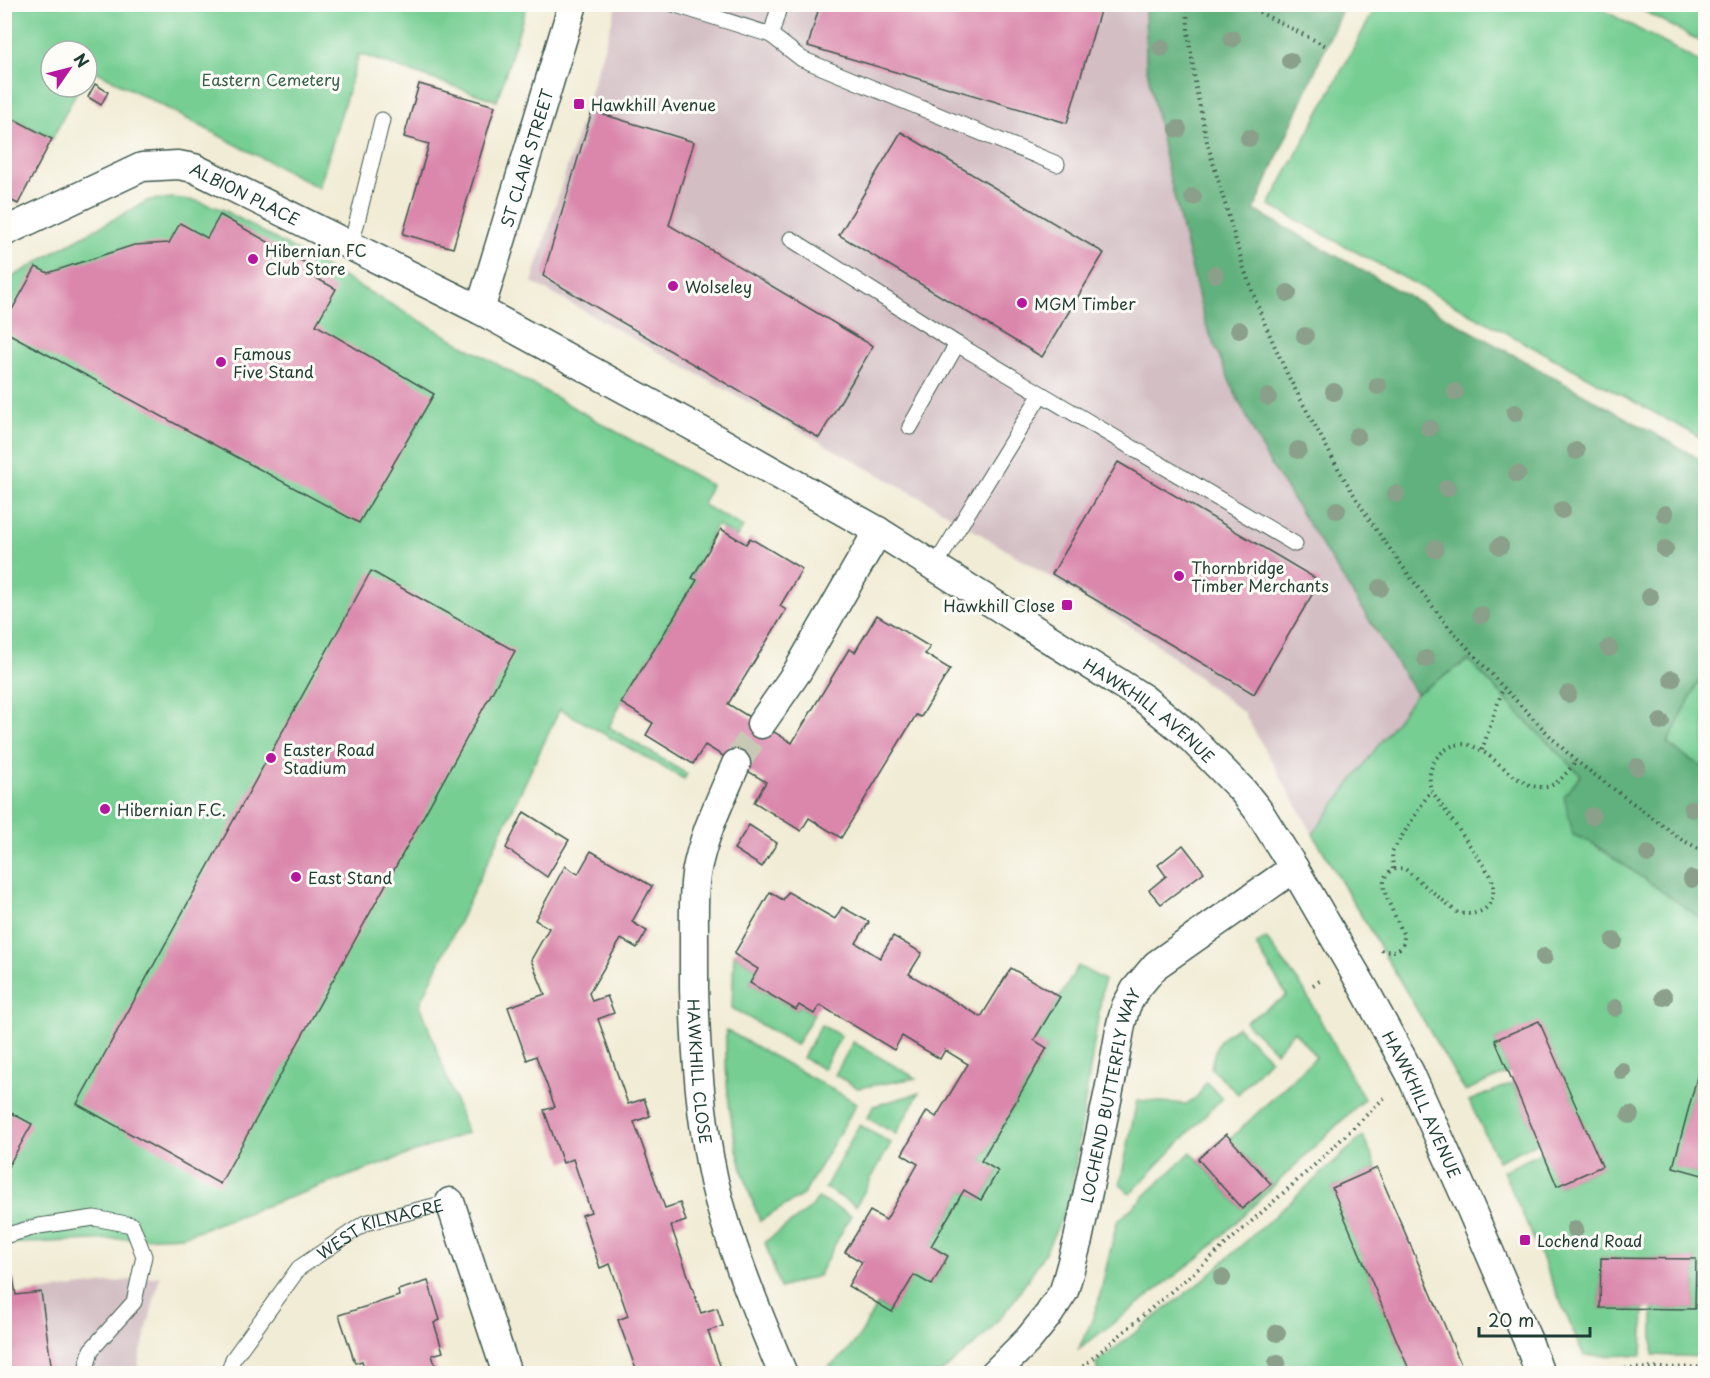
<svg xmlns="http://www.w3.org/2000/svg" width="1710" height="1378" font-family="'Playpen Sans',sans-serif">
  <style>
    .industrial { fill: #d2bec3 }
    .green { fill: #76ce93; stroke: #4a8664; stroke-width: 1.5 }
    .forest { fill: #60b17d; stroke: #407758; stroke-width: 1.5 }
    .building { fill: #da87ab }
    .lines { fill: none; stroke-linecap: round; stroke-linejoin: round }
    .street-tunnel { stroke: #c7c9b5; stroke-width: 28; stroke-dasharray: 28 14; stroke-linecap: butt }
    .lane-casing { stroke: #3e574c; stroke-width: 17 }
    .street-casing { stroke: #3e574c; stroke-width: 31 }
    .path { stroke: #3e574c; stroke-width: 4; stroke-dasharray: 1.5 4.5; stroke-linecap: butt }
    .lane { stroke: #fff; stroke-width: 15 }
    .street { stroke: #fff; stroke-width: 28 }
    .tree { fill: #8aa08a }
    .poi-dot { fill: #b5179e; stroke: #fdfcf7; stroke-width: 2 }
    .labels { text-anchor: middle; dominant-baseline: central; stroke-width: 6; stroke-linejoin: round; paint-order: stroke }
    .park-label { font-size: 16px; fill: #35614c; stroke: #fdfcf7 }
    .poi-label { font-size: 16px; fill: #1f3d34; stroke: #fdfcf7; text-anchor: start }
    .street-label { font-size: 16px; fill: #1f3d34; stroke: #fdfcf7 }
  </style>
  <rect width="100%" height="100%" fill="#fdfcf7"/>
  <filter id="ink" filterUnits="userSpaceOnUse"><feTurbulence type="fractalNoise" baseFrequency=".0167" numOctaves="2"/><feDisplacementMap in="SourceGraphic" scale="12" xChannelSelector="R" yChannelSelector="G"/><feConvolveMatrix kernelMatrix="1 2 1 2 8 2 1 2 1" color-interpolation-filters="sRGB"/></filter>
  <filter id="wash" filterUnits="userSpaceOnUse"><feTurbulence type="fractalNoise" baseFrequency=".008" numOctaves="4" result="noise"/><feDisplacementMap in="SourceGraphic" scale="24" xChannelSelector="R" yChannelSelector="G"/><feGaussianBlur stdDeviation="1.35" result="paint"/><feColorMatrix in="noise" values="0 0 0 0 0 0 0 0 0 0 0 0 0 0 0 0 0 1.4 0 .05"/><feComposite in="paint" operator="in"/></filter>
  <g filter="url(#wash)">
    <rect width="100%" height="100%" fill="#f1ecd5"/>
    <!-- industrial -->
    <g class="industrial">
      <polygon points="617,5 1145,5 1146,64 1166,163 1205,323 1233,389 1416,694 1313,834 1244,713 1147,637 932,504 532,282"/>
      <polygon points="160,1276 136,1373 5,1373 16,1295"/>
    </g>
    <!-- green -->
    <g class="green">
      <polygon points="4,5 527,5 497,101 359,54 319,188 90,68 87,72 87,51 51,51 51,87 79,87 52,139 5,114"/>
      <polygon points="1377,5 1594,5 1705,65 1705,440 1269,205"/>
      <polygon points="1633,5 1705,5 1705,44"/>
      <polygon points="174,198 197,201 224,210 711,485 703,505 743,527 737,537 716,525 692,577 697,580 621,703 609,727 687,774 684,779 560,709 420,1004 467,1133 183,1236 5,1244 4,278 11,278 65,246 149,200"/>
      <polygon points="1468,660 1526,721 1582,775 1573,835 1590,842 1705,921 1705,1044 1674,1167 1705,1176 1705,1357 1653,1355 1653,1309 1695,1309 1696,1259 1601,1258 1600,1308 1644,1309 1642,1355 1584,1356 1526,1222 1503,1171 1543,1152 1558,1186 1602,1166 1539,1022 1495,1040 1509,1072 1465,1091 1313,834 1416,694"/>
      <polygon points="1705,669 1705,769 1666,744"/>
      <polygon points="1266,938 1302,987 1364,1099 1202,1255 1078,1350 1090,1325 1098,1303 1117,1222 1191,1152 1242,1209 1271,1184 1230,1139 1316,1057 1294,1031 1276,1052 1245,1022 1287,996 1256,945"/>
      <polygon points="734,954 758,969 750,983 796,1010 799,1005 814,1014 796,1045 732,1008"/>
      <path d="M 1078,966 L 1104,980 L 1070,1197 L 1059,1224 L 1045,1253 L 1015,1299 L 991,1329 L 972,1347 L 940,1373 L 817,1374 C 834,1365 850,1350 861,1334 C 867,1324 871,1313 878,1304 L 891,1312 L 914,1275 L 932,1285 L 948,1256 L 931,1246 L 964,1190 L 981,1200 L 998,1172 L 981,1161 L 1047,1048 L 1035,1040 Z"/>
      <polygon points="821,1025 841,1036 823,1069 803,1058"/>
      <path d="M 1237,1027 L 1270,1059 L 1238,1094 L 1211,1068 C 1215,1047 1218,1038 1237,1027 Z"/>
      <path d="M 726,1030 L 857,1103 L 803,1195 L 760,1221 C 734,1157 724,1098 726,1030 Z"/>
      <polygon points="853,1042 916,1078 858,1088 835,1075"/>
      <polygon points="1206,1082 1222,1098 1130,1194 1120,1184 1137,1100 1186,1104 1198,1096"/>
      <polygon points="1513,1083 1539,1142 1498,1161 1469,1101"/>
      <polygon points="919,1093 896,1134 867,1118 874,1106"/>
      <polygon points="859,1125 891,1143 856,1206 825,1188"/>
      <polygon points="1363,1136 1377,1168 1332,1188 1411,1373 1098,1374 1096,1363 1203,1280"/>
      <polygon points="818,1198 851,1215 818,1276 780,1288 765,1242 811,1208"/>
    </g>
    <!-- forest -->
    <polygon class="forest" points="1145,5 1344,5 1254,210 1705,462 1705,669 1667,744 1705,769 1705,921 1591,842 1573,835 1564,796 1581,775 1526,721 1469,660 1416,694 1267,459 1233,389 1205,323 1166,163 1146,64"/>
    <g id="blocks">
      <!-- building -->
      <g class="building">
        <polygon points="820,4 1102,4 1067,123 808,46"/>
        <polygon points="95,84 108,92 101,105 88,97"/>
        <polygon points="419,84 495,106 453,248 403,234 429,144 404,137"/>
        <polygon points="592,111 694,142 669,225 873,346 819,438 543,276"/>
        <polygon points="4,114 52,139 18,204 4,197"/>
        <polygon points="901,132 1104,253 1042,357 839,235"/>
        <polygon points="220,215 309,265 305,272 336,289 316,325 434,394 359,523 4,331 4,324 36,267 48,273 134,245 169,243 180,223 207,238"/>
        <polygon points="1118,462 1320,581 1254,694 1052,574"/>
        <polygon points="721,529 746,544 750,538 802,569 780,606 786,610 728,704 751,718 792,743 849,649 855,652 877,615 930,647 925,654 950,669 921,717 916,715 841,838 809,818 801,831 754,802 766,782 705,745 693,764 646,735 653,723 621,703 697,580 692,578"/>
        <polygon points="371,571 515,651 220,1184 77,1104"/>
        <polygon points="524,812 569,840 547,877 506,848"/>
        <polygon points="749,825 777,843 762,867 734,849"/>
        <polygon points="1183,845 1204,872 1161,904 1149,890 1166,876 1158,865"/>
        <polygon points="591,851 652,886 632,922 647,931 637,948 621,939 589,993 592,1001 607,996 614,1013 598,1019 628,1104 644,1099 650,1116 634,1122 665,1208 680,1203 686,1221 671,1226 701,1313 717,1308 723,1326 708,1331 723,1374 648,1374 646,1369 637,1372 618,1320 628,1316 610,1264 600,1268 582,1215 591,1212 573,1159 563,1163 544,1110 555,1107 536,1056 527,1060 508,1007 545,994 531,960 549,928 535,920 565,866 578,874"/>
        <polygon points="770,892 783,900 788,892 835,919 842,907 869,922 856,943 880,958 893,936 922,953 909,974 981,1017 1011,968 1060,997 1034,1040 1047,1048 981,1161 998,1171 981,1200 964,1190 931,1246 948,1256 932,1285 914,1275 892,1312 848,1286 862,1262 845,1252 870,1211 886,1220 918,1164 902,1154 927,1111 936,1117 968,1064 945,1050 940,1059 902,1036 894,1050 820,1005 814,1014 799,1005 796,1010 750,983 758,969 734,954"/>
        <polygon points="1539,1021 1602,1166 1557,1186 1495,1040"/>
        <polygon points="1705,1047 1706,1047 1706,1176 1673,1167"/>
        <polygon points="4,1109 32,1124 4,1174"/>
        <polygon points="1226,1134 1271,1184 1242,1209 1198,1159"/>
        <polygon points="1377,1168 1423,1274 1465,1374 1411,1374 1332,1188"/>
        <polygon points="1601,1258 1696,1259 1695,1309 1600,1308"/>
        <polygon points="13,1277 16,1295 41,1292 52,1371 37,1374 4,1374 4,1278"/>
        <polygon points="428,1281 440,1320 434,1323 443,1352 432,1355 438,1374 366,1374 362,1361 355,1363 339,1315 399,1296 398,1290"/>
      </g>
    </g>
  </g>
  <g filter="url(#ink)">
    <use href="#blocks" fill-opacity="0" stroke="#3e574c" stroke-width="1.5"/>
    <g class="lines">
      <!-- street-tunnel -->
      <polyline class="street-tunnel" points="736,764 761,724"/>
      <!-- lane casing -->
      <g class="lane-casing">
        <g id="lane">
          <polyline points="673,4 771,35 780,4"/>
          <polyline points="771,35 802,59 1057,164"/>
          <polyline points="791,239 957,344"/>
          <polyline points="351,246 382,120"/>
          <polyline points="910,427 957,344 1295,544"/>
          <polyline points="935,566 1041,394"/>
          <polyline points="4,1236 39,1226 94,1218 132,1225 144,1256 134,1302 91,1350 85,1374"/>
          <path id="s1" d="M 228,1374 L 233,1359 L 299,1268 L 365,1223 L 450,1202"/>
        </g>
      </g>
      <!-- street casing -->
      <g class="street-casing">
        <g id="street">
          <path id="s2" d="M 4,232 L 142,167 L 178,165 L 194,168 L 480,310 L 707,434 L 878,531 L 1143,698 L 1186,733 L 1242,790 L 1258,810 L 1294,868 L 1362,985 L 1410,1073 L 1467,1200 L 1528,1341 L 1540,1374"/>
          <path id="s3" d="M 480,310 L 573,4"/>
          <polyline points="761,724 797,672 878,531"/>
          <path id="s4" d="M 736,764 C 721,799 703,835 696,874 C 693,895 694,917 694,938 C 694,954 694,971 694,988 C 696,1053 700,1118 714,1181 C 730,1248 757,1311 783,1374"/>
          <polyline points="450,1202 507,1374"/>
          <path id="s5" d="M 994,1374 L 1028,1340 L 1049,1314 L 1064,1291 L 1078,1240 L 1112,1076 L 1121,1024 L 1126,1006 L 1135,990 L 1156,965 L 1294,868"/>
        </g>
      </g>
      <!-- path -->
      <g class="path">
        <polyline points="1187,4 1188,31 1196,88 1207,142 1244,269 1264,322 1288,376 1339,470 1370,521 1411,578 1447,625 1503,687 1554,740 1576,761 1681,839 1706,853"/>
        <polyline points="1243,4 1326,46"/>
        <polyline points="1482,750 1503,688"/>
        <polyline points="1393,869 1392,852 1431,790"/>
        <path d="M 1381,950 C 1394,953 1404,951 1404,936 C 1399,923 1385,898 1384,887 C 1382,873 1394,866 1405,869 L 1458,913 C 1485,918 1499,902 1491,876 L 1431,790 C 1428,777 1430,765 1439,755 C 1478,717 1506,791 1545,787 C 1558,786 1568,771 1576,761"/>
        <polyline points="1313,985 1321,980"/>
        <polyline points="1571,1370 1706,1367"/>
        <polyline points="1074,1374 1206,1262 1320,1160 1385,1097"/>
      </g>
      <!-- lane -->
      <use href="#lane" class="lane"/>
      <!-- street -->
      <use href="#street" class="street"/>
    </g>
    <!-- trees -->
    <g class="tree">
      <circle cx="1232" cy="39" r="9"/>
      <circle cx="1161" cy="48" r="9"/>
      <circle cx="1290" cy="61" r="9"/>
      <circle cx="1178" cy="129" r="9"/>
      <circle cx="1249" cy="138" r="9"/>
      <circle cx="1193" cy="197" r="9"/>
      <circle cx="1215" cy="274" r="9"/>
      <circle cx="1288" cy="293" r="9"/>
      <circle cx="1239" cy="330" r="9"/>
      <circle cx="1305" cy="336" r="9"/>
      <circle cx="1378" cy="386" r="9"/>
      <circle cx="1334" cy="392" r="9"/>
      <circle cx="1455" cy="392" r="9"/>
      <circle cx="1268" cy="397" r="9"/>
      <circle cx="1515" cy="413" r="9"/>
      <circle cx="1429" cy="428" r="9"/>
      <circle cx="1357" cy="436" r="9"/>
      <circle cx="1298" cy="450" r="9"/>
      <circle cx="1576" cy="451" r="9"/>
      <circle cx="1517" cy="474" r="9"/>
      <circle cx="1447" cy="488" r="9"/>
      <circle cx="1396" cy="494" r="9"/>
      <circle cx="1337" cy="510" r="9"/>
      <circle cx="1562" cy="510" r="9"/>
      <circle cx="1665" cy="514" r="9"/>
      <circle cx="1500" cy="546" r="9"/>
      <circle cx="1435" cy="549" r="9"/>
      <circle cx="1665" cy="549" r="9"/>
      <circle cx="1380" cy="588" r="9"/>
      <circle cx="1650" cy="597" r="9"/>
      <circle cx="1481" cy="615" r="9"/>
      <circle cx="1609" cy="648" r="9"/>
      <circle cx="1426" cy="659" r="9"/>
      <circle cx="1672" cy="679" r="9"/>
      <circle cx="1568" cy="694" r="9"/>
      <circle cx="1661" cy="722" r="9"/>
      <circle cx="1637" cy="767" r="9"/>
      <circle cx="1692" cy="809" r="9"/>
      <circle cx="1592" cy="816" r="9"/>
      <circle cx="1648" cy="854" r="9"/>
      <circle cx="1692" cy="879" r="9"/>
      <circle cx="1614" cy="941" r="9"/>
      <circle cx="1544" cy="957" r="9"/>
      <circle cx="1664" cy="997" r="9"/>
      <circle cx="1615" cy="1008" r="9"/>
      <circle cx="1622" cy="1071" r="9"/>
      <circle cx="1630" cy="1115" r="9"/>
      <circle cx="1575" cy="1229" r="9"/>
      <circle cx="1222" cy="1278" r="9"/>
      <circle cx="1277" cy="1333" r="9"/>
      <circle cx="1277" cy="1363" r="9"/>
    </g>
  </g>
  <!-- markers -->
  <g class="poi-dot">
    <rect x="573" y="98" width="12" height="12" rx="3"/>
    <circle cx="253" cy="259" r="6"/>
    <circle cx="673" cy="286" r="6"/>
    <circle cx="1022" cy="303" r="6"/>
    <circle cx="221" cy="362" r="6"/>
    <circle cx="1179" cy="576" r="6"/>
    <rect x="1061" y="599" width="12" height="12" rx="3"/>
    <circle cx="271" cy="758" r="6"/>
    <circle cx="105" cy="809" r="6"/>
    <circle cx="296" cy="877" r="6"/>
    <rect x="1519" y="1234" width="12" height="12" rx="3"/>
  </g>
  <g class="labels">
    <!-- park labels -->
    <g class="park-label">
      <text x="271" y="79">Eastern Cemetery</text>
    </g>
    <!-- poi labels -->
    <g class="poi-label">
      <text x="591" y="104">Hawkhill Avenue</text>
      <text x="265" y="250">Hibernian FC<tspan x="265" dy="18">Club Store</tspan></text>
      <text x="685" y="286">Wolseley</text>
      <text x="1034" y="303">MGM Timber</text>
      <text x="233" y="353">Famous<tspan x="233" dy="18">Five Stand</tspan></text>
      <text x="1191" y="567">Thornbridge<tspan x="1191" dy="18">Timber Merchants</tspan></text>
      <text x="1055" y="605" text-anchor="end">Hawkhill Close</text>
      <text x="283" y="749">Easter Road<tspan x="283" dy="18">Stadium</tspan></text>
      <text x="117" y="809">Hibernian F.C.</text>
      <text x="308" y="877">East Stand</text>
      <text x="1537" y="1240">Lochend Road</text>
    </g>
    <!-- street labels -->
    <g class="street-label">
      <text stroke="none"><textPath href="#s3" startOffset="159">ST CLAIR STREET</textPath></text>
      <text stroke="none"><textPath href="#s2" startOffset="262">ALBION PLACE</textPath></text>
      <text stroke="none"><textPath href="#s2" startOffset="1305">HAWKHILL AVENUE</textPath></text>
      <text stroke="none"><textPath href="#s4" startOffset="315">HAWKHILL CLOSE</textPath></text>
      <text stroke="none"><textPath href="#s5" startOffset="310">LOCHEND BUTTERFLY WAY</textPath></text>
      <text stroke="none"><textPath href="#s2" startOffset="1791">HAWKHILL AVENUE</textPath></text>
      <text stroke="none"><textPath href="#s1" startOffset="220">WEST KILNACRE</textPath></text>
    </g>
  </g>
  <!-- margin -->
  <rect width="1710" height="1378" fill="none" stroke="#fdfcf7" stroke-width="24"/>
  <!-- north arrow -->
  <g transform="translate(69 69) rotate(55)"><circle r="28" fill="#fdfcf7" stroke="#a4b0a9" stroke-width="1.5"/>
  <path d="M0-4.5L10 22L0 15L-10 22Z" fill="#b5179e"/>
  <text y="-9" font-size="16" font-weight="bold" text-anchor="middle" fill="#1f3d34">N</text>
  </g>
  <!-- scale -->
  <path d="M1479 1327v9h111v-9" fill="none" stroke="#1f3d34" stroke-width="3"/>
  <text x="1488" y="1327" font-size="18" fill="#1f3d34" stroke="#fdfcf7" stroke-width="4.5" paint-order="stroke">20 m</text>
</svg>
